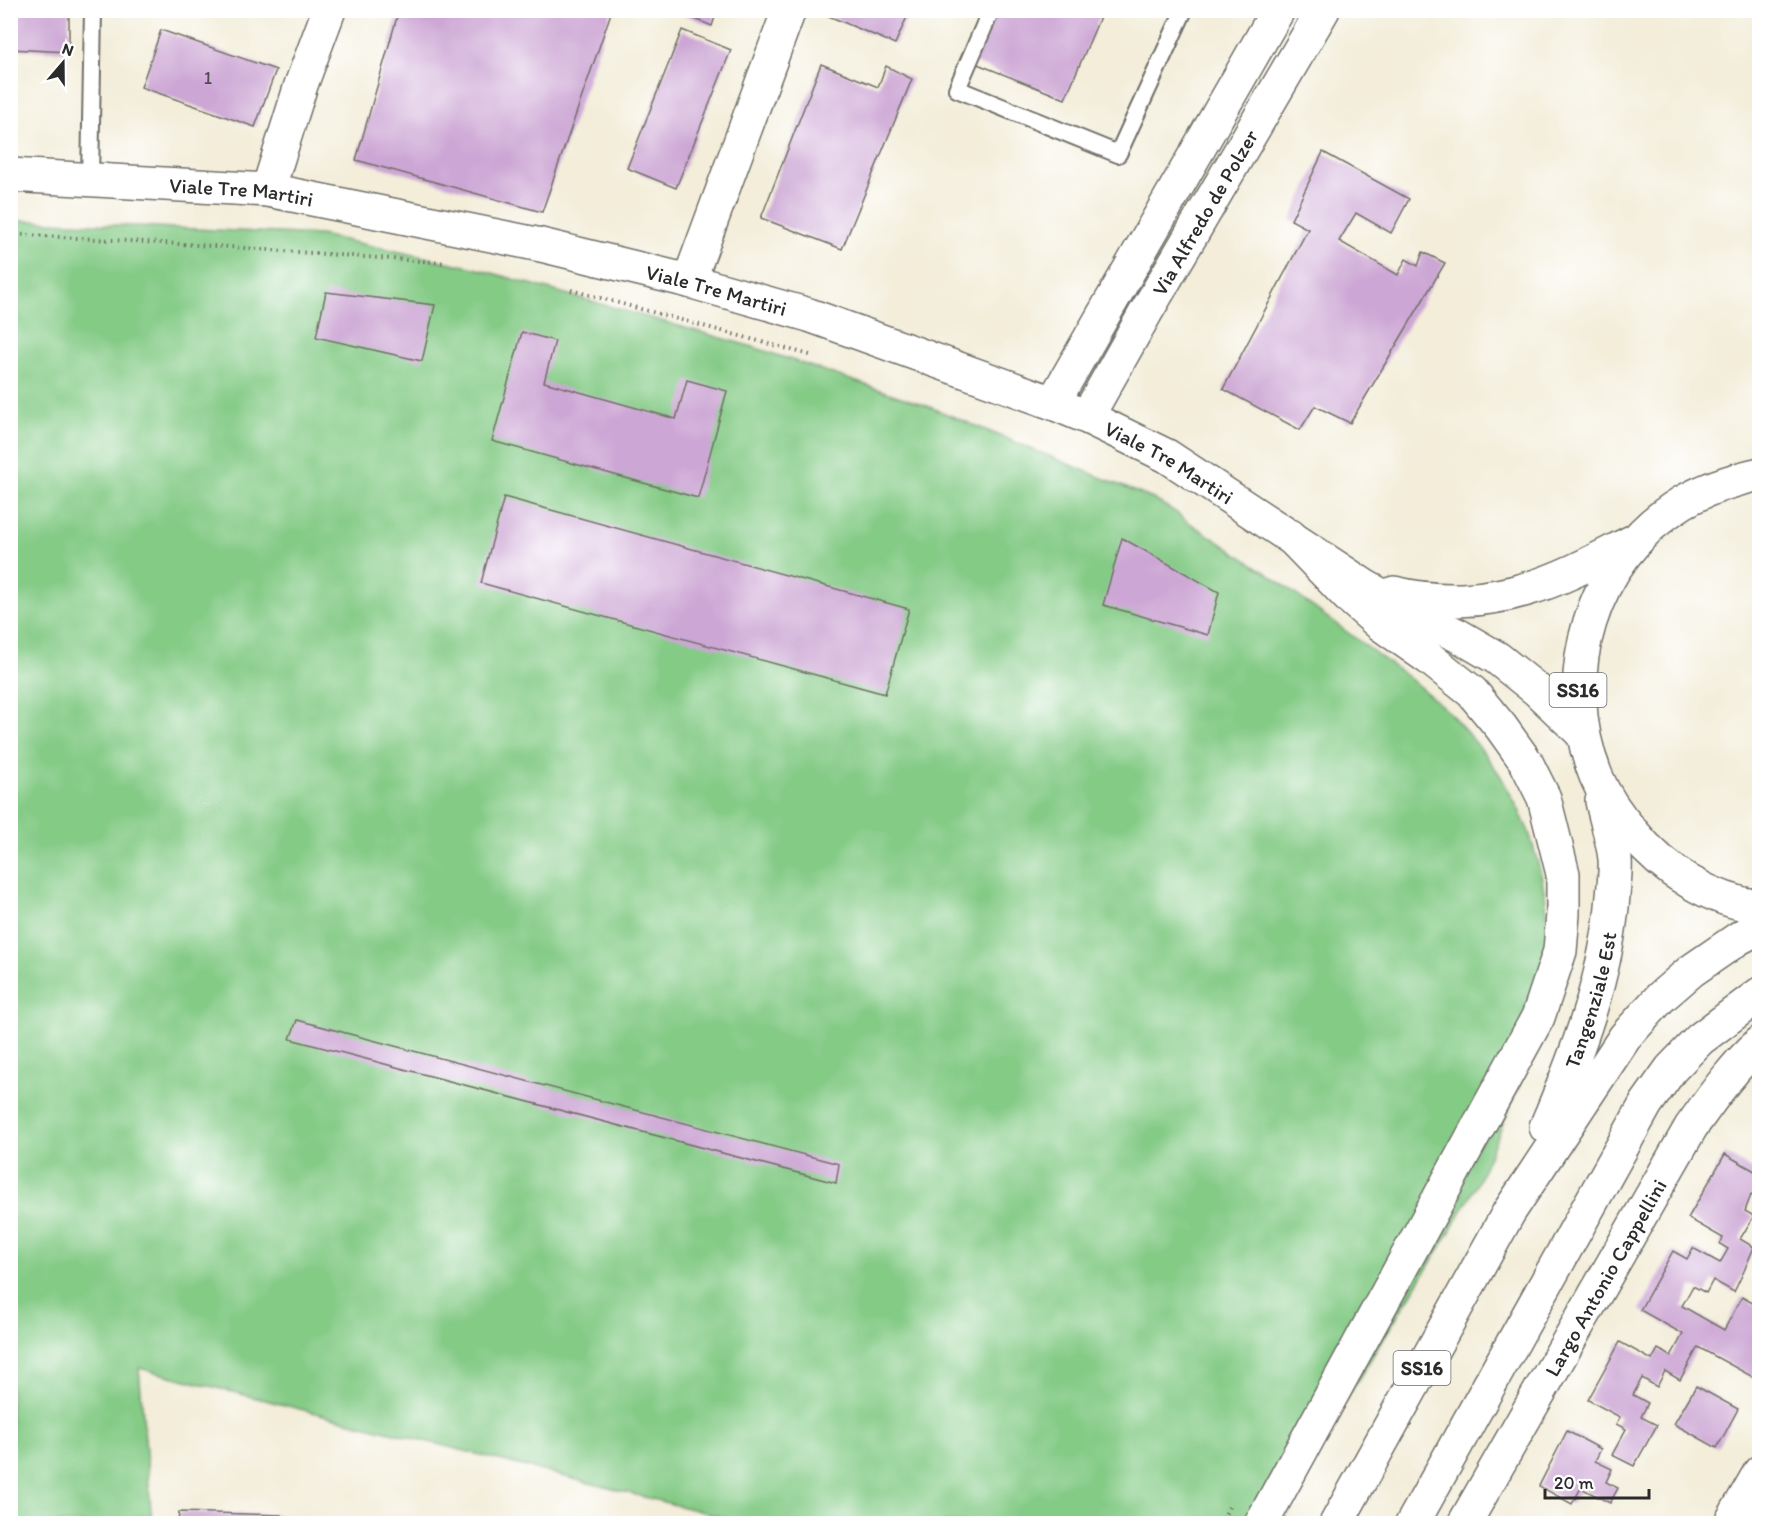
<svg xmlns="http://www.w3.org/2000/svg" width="1770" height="1534" font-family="Itim,sans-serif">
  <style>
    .green { fill: #84cb86; stroke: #587b58; stroke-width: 1.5 }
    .building { fill: #cca6d4 }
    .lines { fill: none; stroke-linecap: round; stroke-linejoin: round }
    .service-casing { stroke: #716f68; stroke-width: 20 }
    .minor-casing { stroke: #716f68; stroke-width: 36 }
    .tertiary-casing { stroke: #716f68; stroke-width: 36 }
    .secondary-casing { stroke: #716f68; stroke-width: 36 }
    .primary-casing { stroke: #716f68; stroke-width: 36 }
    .path { stroke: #716f68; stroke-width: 4; stroke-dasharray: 1.5 4.5; stroke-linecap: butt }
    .service { stroke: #fff; stroke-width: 16 }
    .minor { stroke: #fff; stroke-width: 33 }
    .tertiary { stroke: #fff; stroke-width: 33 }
    .secondary { stroke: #fff; stroke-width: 33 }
    .primary { stroke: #fff; stroke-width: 33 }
    .labels { text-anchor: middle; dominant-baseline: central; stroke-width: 5; stroke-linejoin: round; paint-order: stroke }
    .number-label { font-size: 18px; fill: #534a55 }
    .shield { fill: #fff; stroke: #6b6b6b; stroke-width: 1.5 }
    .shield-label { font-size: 20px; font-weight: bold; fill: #2b2b2b }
    .street-label { font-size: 21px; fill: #2b2b2b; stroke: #fff }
  </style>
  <rect width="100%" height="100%" fill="#fff"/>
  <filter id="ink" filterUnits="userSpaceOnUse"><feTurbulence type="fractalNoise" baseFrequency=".0167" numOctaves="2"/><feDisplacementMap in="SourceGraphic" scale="12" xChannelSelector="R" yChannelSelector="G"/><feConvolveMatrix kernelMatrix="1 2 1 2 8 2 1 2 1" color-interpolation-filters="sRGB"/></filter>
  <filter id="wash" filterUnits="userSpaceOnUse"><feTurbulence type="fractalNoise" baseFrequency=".008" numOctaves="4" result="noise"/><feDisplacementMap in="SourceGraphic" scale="24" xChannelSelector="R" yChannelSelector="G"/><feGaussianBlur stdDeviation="1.35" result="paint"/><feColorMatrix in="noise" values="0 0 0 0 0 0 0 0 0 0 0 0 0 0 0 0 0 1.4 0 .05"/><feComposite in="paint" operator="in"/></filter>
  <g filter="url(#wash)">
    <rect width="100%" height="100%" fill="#f3edd9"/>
    <!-- green -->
    <polygon class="green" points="11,220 320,235 471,267 753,347 925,405 1153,499 1174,511 1188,522 1267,573 1408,677 1449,712 1481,749 1500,775 1517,806 1529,832 1541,874 1546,901 1548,929 1542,1006 1519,1086 1476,1186 1449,1233 1313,1452 1274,1523 746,1523 139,1368 152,1523 11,1523"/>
    <g id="blocks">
      <!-- building -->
      <g class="building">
        <polygon points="10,10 69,10 69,52 10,49"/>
        <polygon points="399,10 612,10 542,212 356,160"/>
        <polygon points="686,10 708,10 716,14 712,26 685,15"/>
        <polygon points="826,10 910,10 895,44 824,14"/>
        <polygon points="992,10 1103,10 1065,99 970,61"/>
        <polygon points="161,30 276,70 255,127 141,87"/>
        <polygon points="682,30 731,50 676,188 627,168"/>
        <polygon points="821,64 878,87 886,66 912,79 842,249 761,218"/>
        <polygon points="1323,152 1409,199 1391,233 1356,213 1339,241 1398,275 1406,259 1418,266 1423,252 1445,263 1350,423 1315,406 1300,430 1223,389 1308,229 1291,220"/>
        <polygon points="326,292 435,305 422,361 316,337"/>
        <polygon points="522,332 555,341 544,382 676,419 687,380 727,391 698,498 492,441"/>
        <polygon points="504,497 909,609 885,694 481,583"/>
        <polygon points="1122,538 1219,592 1208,635 1103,605"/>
        <polygon points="297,1020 839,1164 836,1183 290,1039"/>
        <polygon points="1725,1154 1760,1174 1760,1199 1751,1195 1745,1211 1754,1216 1740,1239 1754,1247 1744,1271 1734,1292 1713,1280 1706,1293 1693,1286 1682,1306 1724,1330 1742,1297 1760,1307 1760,1381 1698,1347 1680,1380 1665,1371 1657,1387 1642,1378 1633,1395 1648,1403 1641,1417 1657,1425 1634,1466 1612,1455 1626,1429 1616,1424 1620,1417 1588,1400 1620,1342 1652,1360 1658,1349 1671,1356 1683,1334 1640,1310 1673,1251 1687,1259 1693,1248 1720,1263 1728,1249 1720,1244 1723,1238 1688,1218"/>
        <polygon points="1696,1386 1738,1409 1717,1448 1674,1424"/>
        <polygon points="1567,1431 1601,1449 1595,1461 1612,1469 1606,1482 1618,1488 1610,1503 1581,1488 1572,1504 1539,1486"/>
        <polygon points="179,1512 281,1515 281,1524 178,1524"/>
      </g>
    </g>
  </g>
  <g filter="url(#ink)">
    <use href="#blocks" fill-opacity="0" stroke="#716f68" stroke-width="1.5"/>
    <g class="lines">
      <!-- service casing -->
      <g class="service-casing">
        <g id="service">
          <polyline points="991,10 957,89 1118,154 1184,10"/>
          <polyline points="90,180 93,10"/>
        </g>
      </g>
      <!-- minor casing -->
      <g class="minor-casing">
        <g id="minor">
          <polyline points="268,190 301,85 329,10"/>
          <polyline points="689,281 789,10"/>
          <path id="s1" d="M 1464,1524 L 1691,1127 C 1712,1098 1733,1067 1760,1043"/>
          <polyline points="1730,1524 1760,1472"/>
        </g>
      </g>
      <!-- tertiary casing -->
      <g class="tertiary-casing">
        <g id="tertiary">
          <polyline points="1053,403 1278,10"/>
          <path id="s2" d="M 1087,417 L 1146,312 L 1323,10"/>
        </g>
      </g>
      <!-- secondary casing -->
      <g class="secondary-casing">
        <g id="secondary">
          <path id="s3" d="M 10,175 L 268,190 L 541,245 L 689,281 L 809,315 L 1053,403 L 1087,417 L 1167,456 L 1366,587 L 1425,620 L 1459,636 L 1497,658 L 1537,690 L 1583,734"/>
          <path d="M 1394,593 C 1438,604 1486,602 1530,588 C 1567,577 1603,556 1638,539"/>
        </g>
      </g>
      <!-- primary casing -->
      <g class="primary-casing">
        <g id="primary">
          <path d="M 1760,474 C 1733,480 1707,488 1683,502 C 1590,558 1556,677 1596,776 C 1605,798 1618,816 1633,833 C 1664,871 1710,900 1760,907"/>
          <path id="s4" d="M 1546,1127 C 1577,1054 1607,976 1613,896 C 1614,884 1616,871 1615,859 C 1613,840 1606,820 1602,801"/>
          <polyline points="1261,1524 1538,1017 1560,951 1563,914 1563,874 1544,798 1526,762 1501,727 1472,692 1429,658 1379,623 1348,596 1290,536"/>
          <polyline points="1336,1524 1509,1212 1625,1037 1661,997 1691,971 1739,938 1760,927"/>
          <polyline points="1412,1524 1646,1104 1671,1069 1700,1039 1760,994"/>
        </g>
      </g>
      <!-- path -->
      <g class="path">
        <polyline points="10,234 230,247 447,263"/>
        <polyline points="571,290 810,355"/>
        <polyline points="1220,1524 1229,1507"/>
      </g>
      <!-- service -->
      <use href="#service" class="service"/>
      <!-- minor -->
      <use href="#minor" class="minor"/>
      <!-- tertiary -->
      <use href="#tertiary" class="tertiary"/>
      <!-- secondary -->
      <use href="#secondary" class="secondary"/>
      <!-- primary -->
      <use href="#primary" class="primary"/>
    </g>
  </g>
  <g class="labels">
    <!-- number labels -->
    <g class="number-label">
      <text x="208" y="78">1</text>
    </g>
    <!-- shield labels -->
    <g class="shield">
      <rect x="1549.5" y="673" width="57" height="34" rx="4.5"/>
      <rect x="1393.5" y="1351" width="57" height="34" rx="4.5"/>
    </g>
    <g class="shield-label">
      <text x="1578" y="690">SS16</text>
      <text x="1422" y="1368">SS16</text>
    </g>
    <!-- street labels -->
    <g class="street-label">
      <text stroke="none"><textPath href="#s3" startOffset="232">Viale Tre Martiri</textPath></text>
      <text stroke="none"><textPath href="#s2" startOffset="236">Via Alfredo de Polzer</textPath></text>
      <text stroke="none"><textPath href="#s3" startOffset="718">Viale Tre Martiri</textPath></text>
      <text stroke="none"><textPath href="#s3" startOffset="1204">Viale Tre Martiri</textPath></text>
      <text stroke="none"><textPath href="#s4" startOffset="135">Tangenziale Est</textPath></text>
      <text stroke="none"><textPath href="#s1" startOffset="284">Largo Antonio Cappellini</textPath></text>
    </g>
  </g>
  <!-- margin -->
  <rect width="1770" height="1534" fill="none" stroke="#fff" stroke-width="36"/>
  <!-- north arrow -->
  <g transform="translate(63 63) rotate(20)" stroke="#ffffff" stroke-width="4.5" paint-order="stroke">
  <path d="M0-4.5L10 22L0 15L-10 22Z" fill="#2b2b2b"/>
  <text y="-9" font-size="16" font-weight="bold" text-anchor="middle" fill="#2b2b2b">N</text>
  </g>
  <!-- scale -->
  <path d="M1545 1489v9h104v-9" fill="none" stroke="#2b2b2b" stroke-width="3"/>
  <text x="1554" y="1489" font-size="18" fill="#2b2b2b" stroke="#ffffff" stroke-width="4.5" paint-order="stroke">20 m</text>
</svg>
